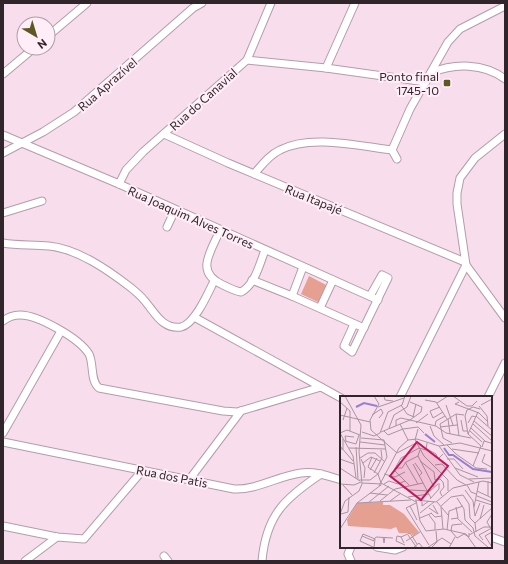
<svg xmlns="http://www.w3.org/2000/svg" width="508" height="564" font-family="Commissioner,sans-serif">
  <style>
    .green { fill: #e5a091 }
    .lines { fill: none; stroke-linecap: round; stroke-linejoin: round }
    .street-casing { stroke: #b59caa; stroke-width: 9 }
    .street { stroke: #fff; stroke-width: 7 }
    .poi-dot { fill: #5d5825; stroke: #ffeef7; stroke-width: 1.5 }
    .labels { text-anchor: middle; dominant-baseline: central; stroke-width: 4; stroke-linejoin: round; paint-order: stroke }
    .poi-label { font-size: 12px; fill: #2f252b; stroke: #ffeef7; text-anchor: end }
    .street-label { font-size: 12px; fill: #2f252b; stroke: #ffeef7 }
    .inset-river { fill: none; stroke: #9680ce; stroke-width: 2 }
    .inset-road { fill: none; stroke: #a8949f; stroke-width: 1 }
    .view { fill: #c2185b; fill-opacity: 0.15; stroke: #c2185b; stroke-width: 2 }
    .inset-edge { fill: none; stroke: #2f252b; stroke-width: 2 }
  </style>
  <rect width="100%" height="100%" fill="#f8deec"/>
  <!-- green -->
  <polygon class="green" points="309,276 328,286 320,303 301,294"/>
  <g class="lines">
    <!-- street casing -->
    <g class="street-casing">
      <g id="street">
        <polyline points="48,36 87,3"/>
        <polyline points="247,60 326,68 426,82"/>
        <polyline points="326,68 355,3"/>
        <path d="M 431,73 C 454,63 484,63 505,79"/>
        <polyline points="3,74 34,48"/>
        <polyline points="164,134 228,163 465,262"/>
        <polyline points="3,135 119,184 378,300"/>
        <polyline points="392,150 410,109 448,42 460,29 505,6"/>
        <polyline points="3,153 43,132 74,112 193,8 202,3"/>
        <path d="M 254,174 C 262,165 269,155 280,150 C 310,134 359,146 392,150 L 397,159"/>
        <polyline points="119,184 126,170 143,152 247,60 271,3"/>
        <polyline points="3,213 42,201"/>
        <polyline points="167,227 175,210"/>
        <path d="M 220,230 C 211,252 194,272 223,285 C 229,288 235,291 241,292 C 255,285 260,263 265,250"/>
        <path d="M 3,243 C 18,246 34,244 49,246 C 78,249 108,270 130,287 C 135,291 140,295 144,300 C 154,311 162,330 181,327 C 195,324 208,293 214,281"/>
        <polyline points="466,265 505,318"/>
        <polyline points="252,280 292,296 364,328"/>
        <polyline points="292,296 303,267"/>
        <polyline points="320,308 333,280"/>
        <polyline points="194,317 341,398"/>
        <path d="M 3,321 C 8,317 14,315 20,315 C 38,315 79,338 89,354 C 94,364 90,381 99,388 L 223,411 L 237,412 L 321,387"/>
        <polyline points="354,324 344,346 352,352 388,278 382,275 370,296"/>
        <polyline points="400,397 466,265 457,204 457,193 460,178 475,158 505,134"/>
        <polyline points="488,397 505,363"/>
        <polyline points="3,433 61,331"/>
        <path d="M 3,442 L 234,489 C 257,490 278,476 301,473 C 315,471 328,476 341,480"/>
        <polyline points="189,480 241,411"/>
        <polyline points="3,526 57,537 84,539 142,471"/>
        <polyline points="491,537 505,542"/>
        <polyline points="377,547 395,550 403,547"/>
        <polyline points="164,556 168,561"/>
        <polyline points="25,561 57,537"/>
        <path d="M 262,561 C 266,515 285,498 321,474"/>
        <polyline points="351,561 348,554 351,547"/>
      </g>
    </g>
    <!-- street -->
    <use href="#street" class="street"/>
  </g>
  <!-- markers -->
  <rect class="poi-dot" x="443" y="79" width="8" height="8" rx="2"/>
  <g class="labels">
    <!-- poi labels -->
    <g class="poi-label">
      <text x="439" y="76">Ponto final<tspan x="439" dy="14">1745-10</tspan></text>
    </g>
    <!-- street labels -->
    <g class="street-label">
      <text transform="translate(107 84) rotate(-41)">Rua Aprazível</text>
      <text transform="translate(203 99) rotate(-42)">Rua do Canavial</text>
      <text transform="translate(314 199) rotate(22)">Rua Itapajé</text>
      <text transform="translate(191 217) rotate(24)">Rua Joaquim Alves Torres</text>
      <text transform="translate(172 476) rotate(11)">Rua dos Patis</text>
    </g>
  </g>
  <!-- overview -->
  <g transform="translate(340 396)">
    <rect width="152" height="152" fill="#f8deec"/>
    <path d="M 43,106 L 43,109 L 50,109 L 64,118 L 79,136 L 73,140 L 71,137 L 59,137 L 56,131 L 51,133 L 8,130 L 7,124 L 17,107 Z" fill="#e5a091"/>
    <path class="inset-river" d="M 16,11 L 24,7 L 37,10M 85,38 L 95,46M 104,52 L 109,59 L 113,59 L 133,73 L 152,76"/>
    <path class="inset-road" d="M 34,0 L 39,8 L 30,24 L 31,34 L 57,57 L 76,47M 44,0 L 45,4 L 53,5M 113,0 L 127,10 L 132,10 L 137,5M 85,4 L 96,6 L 107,23M 0,6 L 10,15 L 10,35M 70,6 L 82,11M 119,6 L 115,8 L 139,17 L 147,25M 97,7 L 108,0M 61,9 L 67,18 L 74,21M 106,9 L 113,29M 141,9 L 152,3M 139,10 L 147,20 L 148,30M 38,11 L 64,2M 100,11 L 90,15 L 93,22 L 103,16M 116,18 L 119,40M 0,19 L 30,26M 32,19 L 41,13 L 43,17 L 39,22M 136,20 L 152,34M 73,21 L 76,8M 108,23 L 110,38M 3,24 L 7,12M 121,24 L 123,35 L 127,35M 134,25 L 152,40M 76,27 L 88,18M 128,27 L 132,20 L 136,21M 60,28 L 68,44M 133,28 L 152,45M 56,30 L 56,24 L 61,22 L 96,30 L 106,37 L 131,42M 90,30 L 94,40 L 104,49M 95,30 L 96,25 L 105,20M 100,31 L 117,29M 49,32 L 54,19 L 67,11 L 71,0M 131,32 L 145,45M 63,33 L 78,31 L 84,37M 78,33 L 75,44 L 84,60 L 108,84 L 108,95M 44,35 L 48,39 L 63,33M 130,35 L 142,46M 22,36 L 34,40 L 40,37 L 48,16 L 62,9 L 65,0M 41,36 L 70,24 L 81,16 L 82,11M 0,37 L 13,60 L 16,82M 0,37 L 7,34 L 20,39M 128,38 L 138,16M 21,42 L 44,44 L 47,61 L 38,78 L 28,71 L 32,61M 5,45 L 16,48 L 19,39M 6,45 L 5,40 L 14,41M 20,46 L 45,49M 112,47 L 103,42 L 100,28 L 116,18 L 124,19M 107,49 L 116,58 L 136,72 L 147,73M 0,50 L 13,65M 99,50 L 120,79 L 134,86M 16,51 L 18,83M 142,51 L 144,45 L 151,47M 9,52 L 46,53M 79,52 L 86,54 L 87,47M 0,53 L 3,53 L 3,43M 87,53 L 96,58 L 98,63 L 103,58M 112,53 L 139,57M 80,54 L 78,60 L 94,91M 145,58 L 142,66 L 151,71M 20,62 L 28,57 L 35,57 L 45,66M 0,63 L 14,68M 21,63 L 25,72 L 24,82M 107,63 L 114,63 L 123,73M 80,65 L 94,76 L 95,84 L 100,83 L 103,86 L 104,91 L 100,96 L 102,100M 65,66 L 78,88M 23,67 L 31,61 L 40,65M 75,67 L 82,77 L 79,80M 73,68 L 91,102M 95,69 L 102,68 L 117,84 L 126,89M 133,70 L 141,50 L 128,38 L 125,20 L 127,14 L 133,11 L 140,13M 0,72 L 20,85M 55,72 L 62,72 L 66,66 L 78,60M 115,72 L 138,81M 30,74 L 37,62M 34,77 L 42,62 L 41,54M 44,78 L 55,81 L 65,76M 59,79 L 54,74 L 61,62 L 79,52M 59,79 L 69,89M 129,83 L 152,82M 19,84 L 30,84 L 38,78 L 41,87 L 76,106M 148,85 L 148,100M 22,87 L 42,88M 0,88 L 14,89 L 21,86M 44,88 L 49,85 L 58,88 L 65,85M 3,89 L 12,99M 127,89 L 131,96 L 136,98M 39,90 L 59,52 L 68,44 L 77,43 L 99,50 L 120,47 L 152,55M 64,92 L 69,94 L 90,95 L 98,88M 125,94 L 133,105M 137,95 L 152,102M 30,97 L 47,99M 137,100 L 152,106M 68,101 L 89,98M 117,102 L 124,113 L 125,124 L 133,132 L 135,140 L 149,152M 90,103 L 99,93 L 99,87M 75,104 L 96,106 L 113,92 L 143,85 L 152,87M 76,104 L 80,125 L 86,135 L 104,133 L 126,138 L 136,152M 136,104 L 152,109M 40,105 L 55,93 L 83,87M 50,105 L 61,97M 133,105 L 135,120 L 140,107M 29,106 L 49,90M 82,106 L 82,110 L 89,105M 97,106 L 108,119M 18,107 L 71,104M 76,107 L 66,112 L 89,149M 70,110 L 77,124M 101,110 L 111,101 L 123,99 L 129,108 L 130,122 L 135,127 L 136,136M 101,111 L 103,133M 134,111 L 139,86M 89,112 L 98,118 L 93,109M 80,117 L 94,106M 91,117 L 95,121 L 102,120M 0,118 L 5,105 L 19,95 L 22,88 L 19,56 L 21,29 L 5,0M 1,118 L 8,116 L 9,101M 152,118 L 147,126 L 152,135M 89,119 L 95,127 L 95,134M 80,122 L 92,117M 117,122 L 132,136M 111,123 L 118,122 L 116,111M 140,123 L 144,109M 135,127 L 152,112M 122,128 L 112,129 L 111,135 L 117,142 L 124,138 L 129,141 L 129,137M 0,133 L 17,107 L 41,89M 107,134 L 109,115 L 123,110M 152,136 L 145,140 L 152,151M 68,139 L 77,152M 129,139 L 144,131 L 152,131M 22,140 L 34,145M 43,141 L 44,147 L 45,141M 62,141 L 57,140 L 56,145 L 65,149M 143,144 L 139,139 L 150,133M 33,145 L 36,141 L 53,142M 66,145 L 80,136M 64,147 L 61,141 L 70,137 L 77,148M 33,151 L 20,145 L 23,138 L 35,143 L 34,151M 25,152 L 47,152M 73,152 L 79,147 L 83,152M 87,152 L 102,142 L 111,148M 91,152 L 97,146 L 96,135M 109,152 L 115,141"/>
    <path class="view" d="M 77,46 L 108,70 L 81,104 L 50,80 Z"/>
    <rect width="152" height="152" class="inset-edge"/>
  </g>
  <!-- border -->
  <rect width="508" height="564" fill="none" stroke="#2f252b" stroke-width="8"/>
  <!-- north arrow -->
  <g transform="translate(36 36) rotate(142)"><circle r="19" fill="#ffeef7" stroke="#ac9ea5"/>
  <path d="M0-3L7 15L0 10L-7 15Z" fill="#5d5825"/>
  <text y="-6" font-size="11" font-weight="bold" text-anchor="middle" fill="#2f252b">N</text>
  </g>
</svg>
